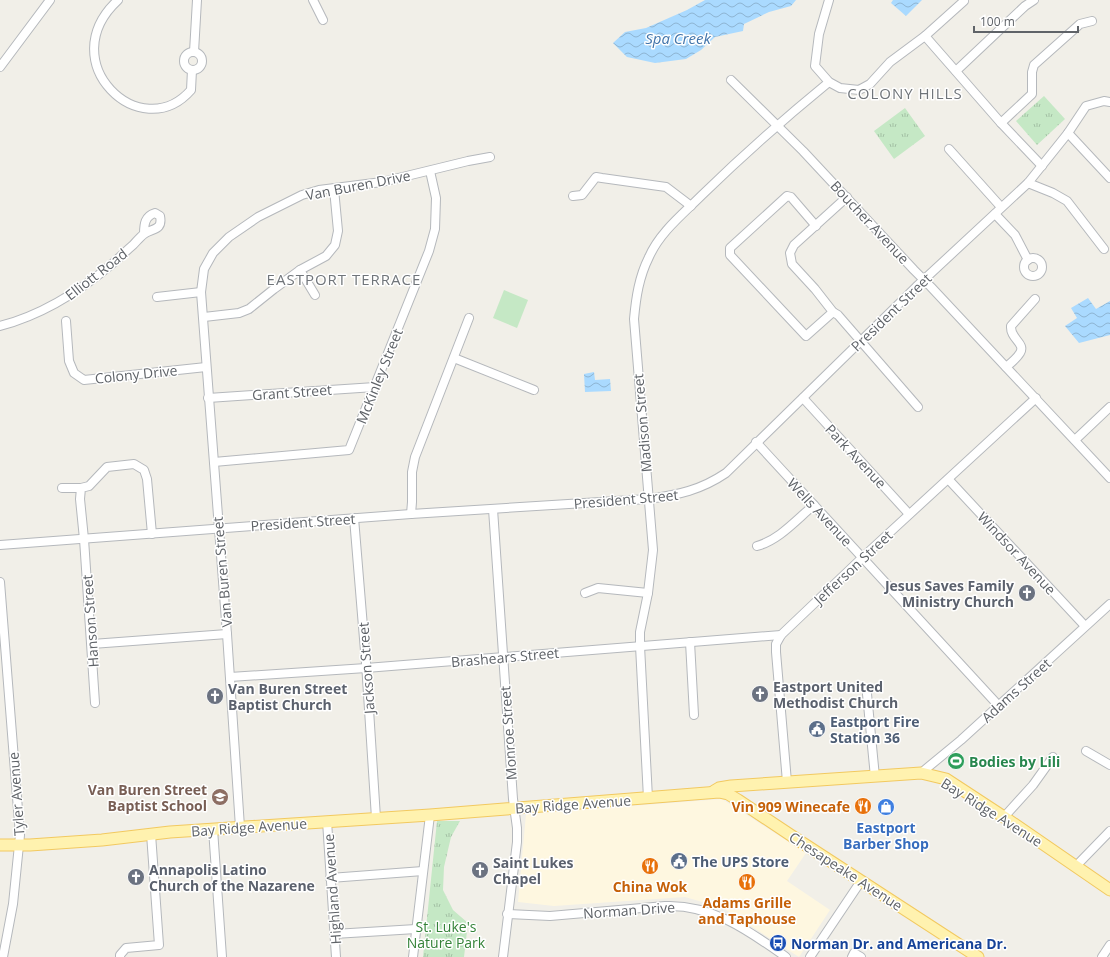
<svg xmlns="http://www.w3.org/2000/svg" width="1110" height="957" font-family="'Open Sans',sans-serif">
  <style>
    .commercial { fill: #fef7e0 }
    .grass { fill: #c5e8c5 }
    .park { fill: url(#park-tufts) }
    .water { fill: url(#water-waves) }
    .lines { fill: none; stroke-linecap: round; stroke-linejoin: round }
    .minor-casing { stroke: #b5b8bc; stroke-width: 10 }
    .major-casing { stroke: #f2c960; stroke-width: 13 }
    .minor { stroke: #fff; stroke-width: 8 }
    .major { stroke: #fff2af; stroke-width: 11 }
    .labels { text-anchor: middle; dominant-baseline: central; stroke-width: 3; stroke-linejoin: round; paint-order: stroke }
    .street-label { font-size: 14px; fill: #5f6368; stroke: #fff }
    .worship-label { font-size: 14px; font-weight: bold; fill: #5b616d; stroke: #fff; text-anchor: start }
    .service-label { font-size: 14px; font-weight: bold; fill: #4e5e75; stroke: #fff; text-anchor: start }
    .leisure-label { font-size: 14px; font-weight: bold; fill: #27864d; stroke: #fff; text-anchor: start }
    .education-label { font-size: 14px; font-weight: bold; fill: #785e54; stroke: #fff; text-anchor: end }
    .food-label { font-size: 14px; font-weight: bold; fill: #c56008; stroke: #fff }
    .shop-label { font-size: 14px; font-weight: bold; fill: #366cbe; stroke: #fff }
    .park-label { font-size: 14px; fill: #348238; stroke: #fff }
    .transit-label { font-size: 14px; font-weight: bold; fill: #164399; stroke: #fff; text-anchor: start }
    .water-label { font-size: 15px; font-style: italic; fill: #4174aa; stroke: #fff }
    .neighbourhood-label { font-size: 15px; letter-spacing: 1px; fill: #70757a; stroke: #fff }
  </style>
  <defs>
    <pattern id="park-tufts" width="24" height="20" patternUnits="userSpaceOnUse"><rect width="24" height="20" fill="#c5e8c5"/><path d="M3 7l-1-3M5 7V3M7 7l1-3M15 17l-1-3M17 17v-4M19 17l1-3" fill="none" stroke="#a3c0a4"/></pattern>
    <pattern id="water-waves" width="16" height="10" patternUnits="userSpaceOnUse"><rect width="16" height="10" fill="#aadaff"/><path d="M0 5q4-4 8 0t8 0" fill="none" stroke="#8eb4d2"/></pattern>
  </defs>
  <rect width="100%" height="100%" fill="#f1efe8"/>
  <!-- commercial -->
  <polygon class="commercial" points="722,799 806,853 787,881 830,910 799,957 723,908 685,897 554,906 518,902 526,814"/>
  <!-- grass -->
  <polygon class="grass" points="504,290 528,300 517,328 493,318"/>
  <!-- park -->
  <g class="park">
    <polygon points="1044,96 1065,119 1037,145 1016,121"/>
    <polygon points="905,108 925,136 894,159 874,131"/>
    <polygon points="437,821 460,821 451,837 444,867 443,890 453,910 468,923 464,957 423,957"/>
  </g>
  <!-- water -->
  <g class="water">
    <polygon points="705,0 796,0 791,6 769,12 744,24 743,31 715,37 701,50 686,59 655,63 627,57 613,43 625,32 646,28 687,10"/>
    <polygon points="893,0 922,0 906,16 891,3"/>
    <polygon points="1088,298 1096,309 1110,301 1110,335 1079,343 1065,326 1077,318 1071,308"/>
    <polygon points="594,372 595,380 610,379 611,391 585,392 584,374"/>
  </g>
  <g class="lines">
    <!-- minor casing -->
    <g class="minor-casing">
      <g id="minor">
        <path d="M 118,0 C 51,62 141,147 191,90 L 192,70"/>
        <polyline points="313,0 323,20"/>
        <polyline points="829,0 819,34 815,66 829,82 840,88 859,90 870,84 890,62 925,36 964,1"/>
        <polyline points="925,36 1001,123 1042,166"/>
        <circle cx="193" cy="61" r="9"/>
        <polyline points="194,52 197,0"/>
        <polyline points="0,67 50,0"/>
        <polyline points="956,71 1025,6 1034,0"/>
        <polyline points="731,80 803,151 914,270 931,287 1110,478"/>
        <polyline points="1001,123 1032,94 1032,72 1034,65 1080,24 1092,21"/>
        <polyline points="1068,133 1110,178"/>
        <polyline points="949,149 1001,207"/>
        <polyline points="1028,183 1053,193 1067,201 1104,249"/>
        <polyline points="573,196 582,195 596,177 602,178 666,187 691,206"/>
        <polyline points="847,197 794,245 790,253 792,264 815,289 833,312 838,315 918,407"/>
        <polyline points="995,214 1015,235 1028,260"/>
        <polyline points="816,226 791,197 787,196 730,248 730,255 806,336 833,312"/>
        <circle cx="1033" cy="267" r="9"/>
        <polyline points="300,270 315,295"/>
        <polyline points="157,297 201,292"/>
        <polyline points="204,317 239,313 249,309 274,289 300,270 326,256 335,245 338,231 334,189"/>
        <polyline points="66,321 69,361 74,373 84,380 206,367"/>
        <path d="M 0,326 C 42,315 80,291 112,264 C 119,258 126,251 133,245 C 136,242 140,237 144,234 C 152,228 163,231 160,216 L 155,213 C 145,216 144,224 144,234"/>
        <polyline points="454,358 534,390"/>
        <path d="M 1006,367 C 1011,363 1017,358 1020,353 C 1026,343 1010,339 1011,326 L 1035,299"/>
        <polyline points="208,398 375,387"/>
        <polyline points="803,398 909,514"/>
        <polyline points="1075,440 1110,407"/>
        <polyline points="756,442 998,705"/>
        <polyline points="214,462 349,450 429,251 435,229 436,198 430,171"/>
        <polyline points="949,480 1085,626"/>
        <polyline points="62,488 81,488"/>
        <polyline points="493,509 513,799 517,828 517,842 503,957"/>
        <polyline points="411,514 412,502 412,472 415,457 469,318"/>
        <polyline points="354,518 366,663 376,818"/>
        <path d="M 0,545 L 411,514 L 648,499 C 678,495 701,490 726,473 L 916,287 L 1028,183 L 1068,133 L 1086,106 L 1104,101 L 1110,102"/>
        <path d="M 757,546 C 779,540 796,520 814,505"/>
        <polyline points="0,582 20,835 13,904 3,957"/>
        <polyline points="585,593 598,588 648,593"/>
        <polyline points="690,642 694,715"/>
        <polyline points="92,644 227,634"/>
        <polyline points="230,677 366,668 781,635"/>
        <polyline points="867,694 875,777"/>
        <polyline points="95,703 84,539 80,499 81,488 89,486 107,467 134,464 144,470 147,479 152,534"/>
        <polyline points="1086,751 1110,765"/>
        <polyline points="921,773 961,740 1110,604"/>
        <polyline points="787,782 776,652 776,644 781,635 863,557 1036,398"/>
        <path d="M 648,798 L 640,646 L 640,632 L 648,593 L 653,550 L 634,319 C 636,297 639,277 649,257 C 660,232 683,214 702,195 C 743,155 785,118 829,82"/>
        <polyline points="1004,817 1033,785 1053,757"/>
        <polyline points="327,821 336,957"/>
        <polyline points="240,827 227,634 201,292 204,269 213,253 229,237 258,217 302,195 319,190 382,182 468,161 490,157"/>
        <polyline points="213,829 222,957"/>
        <polyline points="1076,866 1110,831"/>
        <polyline points="330,878 423,871"/>
        <path d="M 507,914 L 550,916 L 665,906 C 712,904 749,931 786,957"/>
        <polyline points="334,934 416,929"/>
        <polyline points="120,957 120,955 126,948 159,945 151,834"/>
        <polyline points="413,957 430,815"/>
        <polyline points="810,957 861,881"/>
        <polyline points="852,957 854,953 861,957"/>
        <polyline points="1102,957 1110,945"/>
      </g>
    </g>
    <!-- major casing -->
    <g class="major-casing">
      <g id="major">
        <polyline points="714,791 719,788 731,786 921,773 946,779 1004,817 1110,890"/>
        <polyline points="0,845 30,845 102,840 170,832 430,815 719,792 728,794 738,800 798,840 978,957"/>
      </g>
    </g>
    <!-- minor -->
    <use href="#minor" class="minor"/>
    <!-- major -->
    <use href="#major" class="major"/>
  </g>
  <!-- icons -->
  <defs>
    <g id="church-disc" transform="scale(0.9)"><circle r="9.5" fill="#6b7280" stroke="#fff"/><path d="M-1.2-6h2.4v3.5h3.3v2.4h-3.3V6h-2.4V-.1h-3.3v-2.4h3.3Z" fill="#fff"/></g>
    <g id="civic-disc" transform="scale(0.9)"><circle r="9.5" fill="#5c6f8a" stroke="#fff"/><path d="M-.6-6.5H3V-4.5H.6V-3L4-1V1h2V6H-6V1h2V-1L-.6-3ZM-1.2 2.5V6h2.4V2.5Z" fill="#fff"/></g>
    <g id="stadium-disc" transform="scale(0.9)"><circle r="9.5" fill="#2e9e5b" stroke="#fff"/><path d="M0-5a6.5 5 0 1 0 0 10a6.5 5 0 1 0 0-10ZM-3.5-1.8h7v3.6h-7Z" fill="#fff"/></g>
    <g id="school-disc" transform="scale(0.9)"><circle r="9.5" fill="#8d6e63" stroke="#fff"/><path d="M0-5L7-2L0 1L-7-2ZM-4 1L0 2.5L4 1V4Q0 6-4 4Z" fill="#fff"/></g>
    <g id="restaurant-disc" transform="scale(0.9)"><circle r="9.5" fill="#e8710a" stroke="#fff"/><path d="M-5-6h1v4h1v-4h1v4h1v-4h1v5L-1.5 .5V6h-2V.5L-5-1ZM5-6V6H3V1.5H1.5Q1.5-4 5-6Z" fill="#fff"/></g>
    <g id="shop-disc" transform="scale(0.9)"><circle r="9.5" fill="#3f7fe0" stroke="#fff"/><path d="M-5-2.5h2.3a2.7 3.5 0 0 1 5.4 0H5L5.5 6h-11ZM-1.5-2.5h3a1.5 2.3 0 0 0-3 0Z" fill="#fff"/></g>
    <g id="bus-disc" transform="scale(0.9)"><circle r="9.5" fill="#1a4fb4" stroke="#fff"/><path d="M-5-6H5V4H4V6H2V4H-2V6H-4V4H-5ZM-3.5-4V0h7V-4ZM-3.5 1.2v1.5H-2V1.2ZM2 1.2v1.5H3.5V1.2Z" fill="#fff"/></g>
  </defs>
  <g fill-rule="evenodd">
    <use href="#church-disc" x="1027" y="593"/>
    <use href="#church-disc" x="760" y="694"/>
    <use href="#church-disc" x="215" y="696"/>
    <use href="#civic-disc" x="817" y="729"/>
    <use href="#stadium-disc" x="956" y="761"/>
    <use href="#school-disc" x="220" y="797"/>
    <use href="#restaurant-disc" x="863" y="806"/>
    <use href="#shop-disc" x="886" y="807"/>
    <use href="#civic-disc" x="679" y="861"/>
    <use href="#restaurant-disc" x="650" y="866"/>
    <use href="#church-disc" x="480" y="870"/>
    <use href="#church-disc" x="136" y="877"/>
    <use href="#restaurant-disc" x="747" y="882"/>
    <use href="#bus-disc" x="778" y="943"/>
  </g>
  <g class="labels">
    <!-- street labels -->
    <g class="street-label">
      <text transform="translate(358 185) rotate(-11)">Van Buren Drive</text>
      <text transform="translate(870 222) rotate(47)">Boucher Avenue</text>
      <text transform="translate(96 274) rotate(-38)">Elliott Road</text>
      <text transform="translate(891 312) rotate(-44)">President Street</text>
      <text transform="translate(136 374) rotate(-6)">Colony Drive</text>
      <text transform="translate(379 376) rotate(-68)">McKinley Street</text>
      <text transform="translate(292 392) rotate(-4)">Grant Street</text>
      <text transform="translate(642 423) rotate(-95)">Madison Street</text>
      <text transform="translate(856 456) rotate(47)">Park Avenue</text>
      <text transform="translate(626 499) rotate(-5)">President Street</text>
      <text transform="translate(820 512) rotate(47)">Wells Avenue</text>
      <text transform="translate(303 522) rotate(-4)">President Street</text>
      <text transform="translate(1017 553) rotate(47)">Windsor Avenue</text>
      <text transform="translate(853 567) rotate(-43)">Jefferson Street</text>
      <text transform="translate(222 572) rotate(-95)">Van Buren Street</text>
      <text transform="translate(90 621) rotate(-94)">Hanson Street</text>
      <text transform="translate(505 657) rotate(-5)">Brashears Street</text>
      <text transform="translate(366 668) rotate(-94)">Jackson Street</text>
      <text transform="translate(1016 690) rotate(-42)">Adams Street</text>
      <text transform="translate(508 733) rotate(-94)">Monroe Street</text>
      <text transform="translate(16 794) rotate(-94)">Tyler Avenue</text>
      <text transform="translate(573 804) rotate(-4)">Bay Ridge Avenue</text>
      <text transform="translate(992 812) rotate(32)">Bay Ridge Avenue</text>
      <text transform="translate(249 827) rotate(-4)">Bay Ridge Avenue</text>
      <text transform="translate(846 871) rotate(33)">Chesapeake Avenue</text>
      <text transform="translate(332 889) rotate(-94)">Highland Avenue</text>
      <text transform="translate(629 910) rotate(-4)">Norman Drive</text>
    </g>
    <!-- worship labels -->
    <g class="worship-label">
      <text x="1014" y="585" text-anchor="end">Jesus Saves Family<tspan x="1014" dy="16">Ministry Church</tspan></text>
      <text x="773" y="686">Eastport United<tspan x="773" dy="16">Methodist Church</tspan></text>
      <text x="228" y="688">Van Buren Street<tspan x="228" dy="16">Baptist Church</tspan></text>
      <text x="493" y="862">Saint Lukes<tspan x="493" dy="16">Chapel</tspan></text>
      <text x="149" y="869">Annapolis Latino<tspan x="149" dy="16">Church of the Nazarene</tspan></text>
    </g>
    <!-- service labels -->
    <g class="service-label">
      <text x="830" y="721">Eastport Fire<tspan x="830" dy="16">Station 36</tspan></text>
      <text x="692" y="861">The UPS Store</text>
    </g>
    <!-- leisure labels -->
    <g class="leisure-label">
      <text x="969" y="761">Bodies by Lili</text>
    </g>
    <!-- education labels -->
    <g class="education-label">
      <text x="207" y="789">Van Buren Street<tspan x="207" dy="16">Baptist School</tspan></text>
    </g>
    <!-- food labels -->
    <g class="food-label">
      <text x="850" y="806" text-anchor="end">Vin 909 Winecafe</text>
      <text x="650" y="886">China Wok</text>
      <text x="747" y="902">Adams Grille<tspan x="747" dy="16">and Taphouse</tspan></text>
    </g>
    <!-- shop labels -->
    <g class="shop-label">
      <text x="886" y="827">Eastport<tspan x="886" dy="16">Barber Shop</tspan></text>
    </g>
    <!-- park labels -->
    <g class="park-label">
      <text x="446" y="926">St. Luke's<tspan x="446" dy="16">Nature Park</tspan></text>
    </g>
    <!-- transit labels -->
    <g class="transit-label">
      <text x="791" y="943">Norman Dr. and Americana Dr.</text>
    </g>
    <!-- water labels -->
    <g class="water-label">
      <text x="678" y="38">Spa Creek</text>
    </g>
    <!-- neighbourhood labels -->
    <g class="neighbourhood-label">
      <text x="905" y="93">COLONY HILLS</text>
      <text x="344" y="279">EASTPORT TERRACE</text>
    </g>
  </g>
  <!-- scale -->
  <path d="M974 26v6h104v-6" fill="none" stroke="#5f6368" stroke-width="2"/>
  <text x="980" y="26" font-size="12" fill="#5f6368" stroke="#ffffff" stroke-width="3" paint-order="stroke">100 m</text>
</svg>
